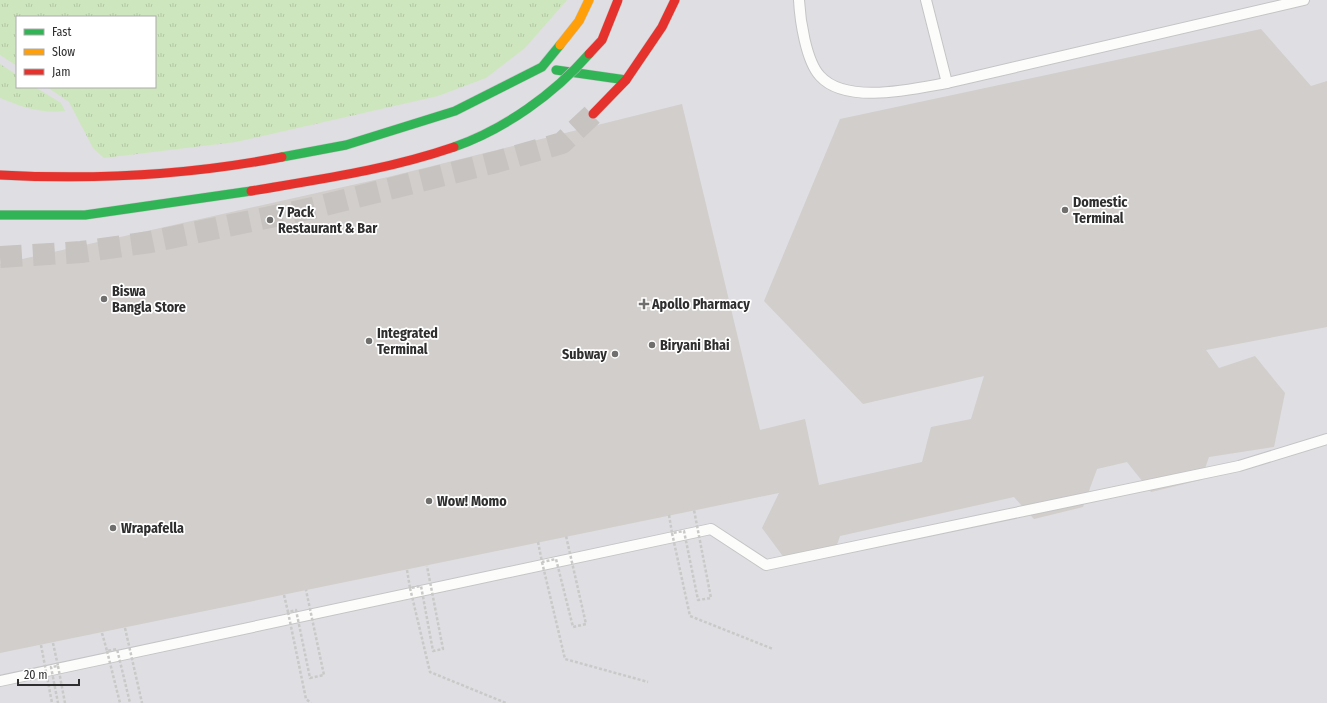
<svg xmlns="http://www.w3.org/2000/svg" width="1327" height="703" font-family="'Fira Sans Condensed',sans-serif">
  <style>
    .airport { fill: #dfdee2; fill-rule: evenodd }
    .grass { fill: url(#grass-tufts) }
    .building { fill: #d1cecb }
    .lines { fill: none; stroke-linecap: round; stroke-linejoin: round }
    .secondary-tunnel { stroke: #c6c3c0; stroke-width: 22; stroke-dasharray: 22 11; stroke-linecap: butt }
    .lane-casing { stroke: #c5c4c5; stroke-width: 12 }
    .fast-casing { stroke: #c5c4c5; stroke-width: 10 }
    .slow-casing { stroke: #c5c4c5; stroke-width: 10 }
    .jam-casing { stroke: #c5c4c5; stroke-width: 10 }
    .lane { stroke: #fcfcfb; stroke-width: 10 }
    .fast { stroke: #30b455; stroke-width: 9 }
    .slow { stroke: #ff9f0a; stroke-width: 9 }
    .jam { stroke: #e5322d; stroke-width: 9 }
    .fast-bridge-casing { stroke: #c5c4c5; stroke-width: 10; stroke-linecap: butt }
    .jam-bridge-casing { stroke: #c5c4c5; stroke-width: 10; stroke-linecap: butt }
    .path-bridge { stroke: #c9c9c8; stroke-width: 2.5; stroke-dasharray: 3 2; stroke-linecap: butt }
    .fast-bridge { stroke: #30b455; stroke-width: 9 }
    .jam-bridge { stroke: #e5322d; stroke-width: 9 }
    .poi-dot { fill: #706f6e; stroke: #fff; stroke-width: 1.5 }
    .labels { text-anchor: middle; dominant-baseline: central; stroke-width: 3.5; stroke-linejoin: round; paint-order: stroke }
    .poi-label { font-size: 14px; font-weight: bold; fill: #2e2e2e; stroke: #fff; text-anchor: start }
  </style>
  <defs>
    <pattern id="grass-tufts" width="24" height="20" patternUnits="userSpaceOnUse"><rect width="24" height="20" fill="#cee6be"/><path d="M3 7l-1-3M5 7V3M7 7l1-3M15 17l-1-3M17 17v-4M19 17l1-3" fill="none" stroke="#b1c6a4"/></pattern>
  </defs>
  <rect width="100%" height="100%" fill="#ece8e4"/>
  <!-- airport -->
  <path class="airport" d="M 0,0 L 1327,0 L 1327,703 L 0,703 ZM 17,17 L 155,17 L 155,87 L 17,87 Z"/>
  <!-- grass -->
  <g class="grass">
    <polygon points="0,0 567,0 525,48 486,78 438,96 236,142 104,158 93,148 69,102 47,87 155,87 155,17 17,17 17,66 0,55"/>
    <path d="M 0,64 L 17,75 L 17,87 L 35,87 L 61,103 L 65,111 C 41,114 22,107 0,98 Z"/>
  </g>
  <!-- building -->
  <polygon class="building" points="1261,29 1311,86 1327,81 1327,327 1206,350 1219,368 1255,356 1285,393 1274,447 1209,457 1201,480 1151,492 1127,462 1097,469 1083,507 1034,519 1014,497 840,536 833,556 788,563 762,528 779,493 0,653 0,264 388,177 682,104 760,430 805,419 819,485 922,462 931,427 971,419 984,376 863,404 764,301 840,119"/>
  <g class="lines">
    <!-- secondary-tunnel -->
    <polyline class="secondary-tunnel" points="0,257 81,252 150,242 313,208 496,162 562,143 593,114"/>
    <!-- lane casing -->
    <g class="lane-casing">
      <g id="lane">
        <path d="M 799,0 C 800,20 806,61 820,76 C 846,105 913,89 947,83 L 1304,0"/>
        <polyline points="926,0 947,83"/>
        <polyline points="0,681 711,529 766,565 1239,466 1327,439"/>
      </g>
    </g>
    <!-- fast casing -->
    <g class="fast-casing">
      <g id="fast">
        <polyline points="556,70 626,80"/>
        <polyline points="282,157 346,145 455,111 542,67 560,45"/>
      </g>
    </g>
    <!-- slow casing -->
    <g class="slow-casing">
      <polyline id="slow" points="560,45 579,21 589,0"/>
    </g>
    <!-- jam casing -->
    <g class="jam-casing">
      <g id="jam">
        <polyline points="593,114 626,80 662,27 675,0"/>
        <path d="M 0,175 C 94,180 190,175 282,157"/>
      </g>
    </g>
    <!-- lane -->
    <use href="#lane" class="lane"/>
    <!-- fast -->
    <use href="#fast" class="fast"/>
    <!-- slow -->
    <use href="#slow" class="slow"/>
    <!-- jam -->
    <use href="#jam" class="jam"/>
    <!-- fast-bridge casing -->
    <g class="fast-bridge-casing">
      <g id="fast-bridge">
        <path d="M 454,147 C 505,129 554,94 589,54"/>
        <polyline points="0,215 85,215 251,191"/>
      </g>
    </g>
    <!-- jam-bridge casing -->
    <g class="jam-bridge-casing">
      <g id="jam-bridge">
        <polyline points="589,54 602,40 618,0"/>
        <path d="M 251,191 C 321,179 387,170 454,147"/>
      </g>
    </g>
    <!-- path-bridge -->
    <g class="path-bridge">
      <polyline points="669,515 672,533 684,531 698,600 711,598 694,510"/>
      <polyline points="672,533 690,616 773,649"/>
      <polyline points="538,542 542,562 556,559 573,627 586,624 566,536"/>
      <polyline points="542,562 565,659 648,682"/>
      <polyline points="407,570 410,588 421,586 433,651 443,649 427,566"/>
      <polyline points="410,588 430,672 506,703"/>
      <polyline points="284,595 288,612 296,610 310,678 324,675 306,590"/>
      <polyline points="288,612 306,699 311,703"/>
      <polyline points="125,628 142,703"/>
      <polyline points="102,633 107,651 117,649 130,703"/>
      <polyline points="53,643 58,666 51,667 58,703"/>
      <polyline points="41,645 52,703"/>
      <polyline points="107,651 120,703"/>
      <polyline points="58,666 65,703"/>
    </g>
    <!-- fast-bridge -->
    <use href="#fast-bridge" class="fast-bridge"/>
    <!-- jam-bridge -->
    <use href="#jam-bridge" class="jam-bridge"/>
  </g>
  <!-- markers -->
  <g class="poi-dot">
    <circle cx="1065" cy="210" r="4"/>
    <circle cx="270" cy="220" r="4"/>
    <circle cx="104" cy="299" r="4"/>
    <path d="M642 298h4v4h4v4h-4v4h-4v-4h-4v-4h4z"/>
    <circle cx="369" cy="341" r="4"/>
    <circle cx="652" cy="345" r="4"/>
    <circle cx="615" cy="354" r="4"/>
    <circle cx="429" cy="501" r="4"/>
    <circle cx="113" cy="528" r="4"/>
  </g>
  <g class="labels">
    <!-- poi labels -->
    <g class="poi-label">
      <text x="1073" y="202">Domestic<tspan x="1073" dy="16">Terminal</tspan></text>
      <text x="278" y="212">7 Pack<tspan x="278" dy="16">Restaurant &amp; Bar</tspan></text>
      <text x="112" y="291">Biswa<tspan x="112" dy="16">Bangla Store</tspan></text>
      <text x="652" y="304">Apollo Pharmacy</text>
      <text x="377" y="333">Integrated<tspan x="377" dy="16">Terminal</tspan></text>
      <text x="660" y="345">Biryani Bhai</text>
      <text x="607" y="354" text-anchor="end">Subway</text>
      <text x="437" y="501">Wow! Momo</text>
      <text x="121" y="528">Wrapafella</text>
    </g>
  </g>
  <!-- legend -->
  <rect x="16" y="16" width="140" height="72" fill="#ffffff" stroke="#ababab"/>
  <rect x="24" y="29" width="20" height="6" fill="#30b455" stroke="#ababab"/>
  <text x="52" y="36" font-size="12" fill="#2e2e2e">Fast</text>
  <rect x="24" y="49" width="20" height="6" fill="#ff9f0a" stroke="#ababab"/>
  <text x="52" y="56" font-size="12" fill="#2e2e2e">Slow</text>
  <rect x="24" y="69" width="20" height="6" fill="#e5322d" stroke="#ababab"/>
  <text x="52" y="76" font-size="12" fill="#2e2e2e">Jam</text>
  <!-- scale -->
  <path d="M18 679v6h61v-6" fill="none" stroke="#2e2e2e" stroke-width="2"/>
  <text x="24" y="679" font-size="12" fill="#2e2e2e" stroke="#ffffff" stroke-width="3" paint-order="stroke">20 m</text>
</svg>
